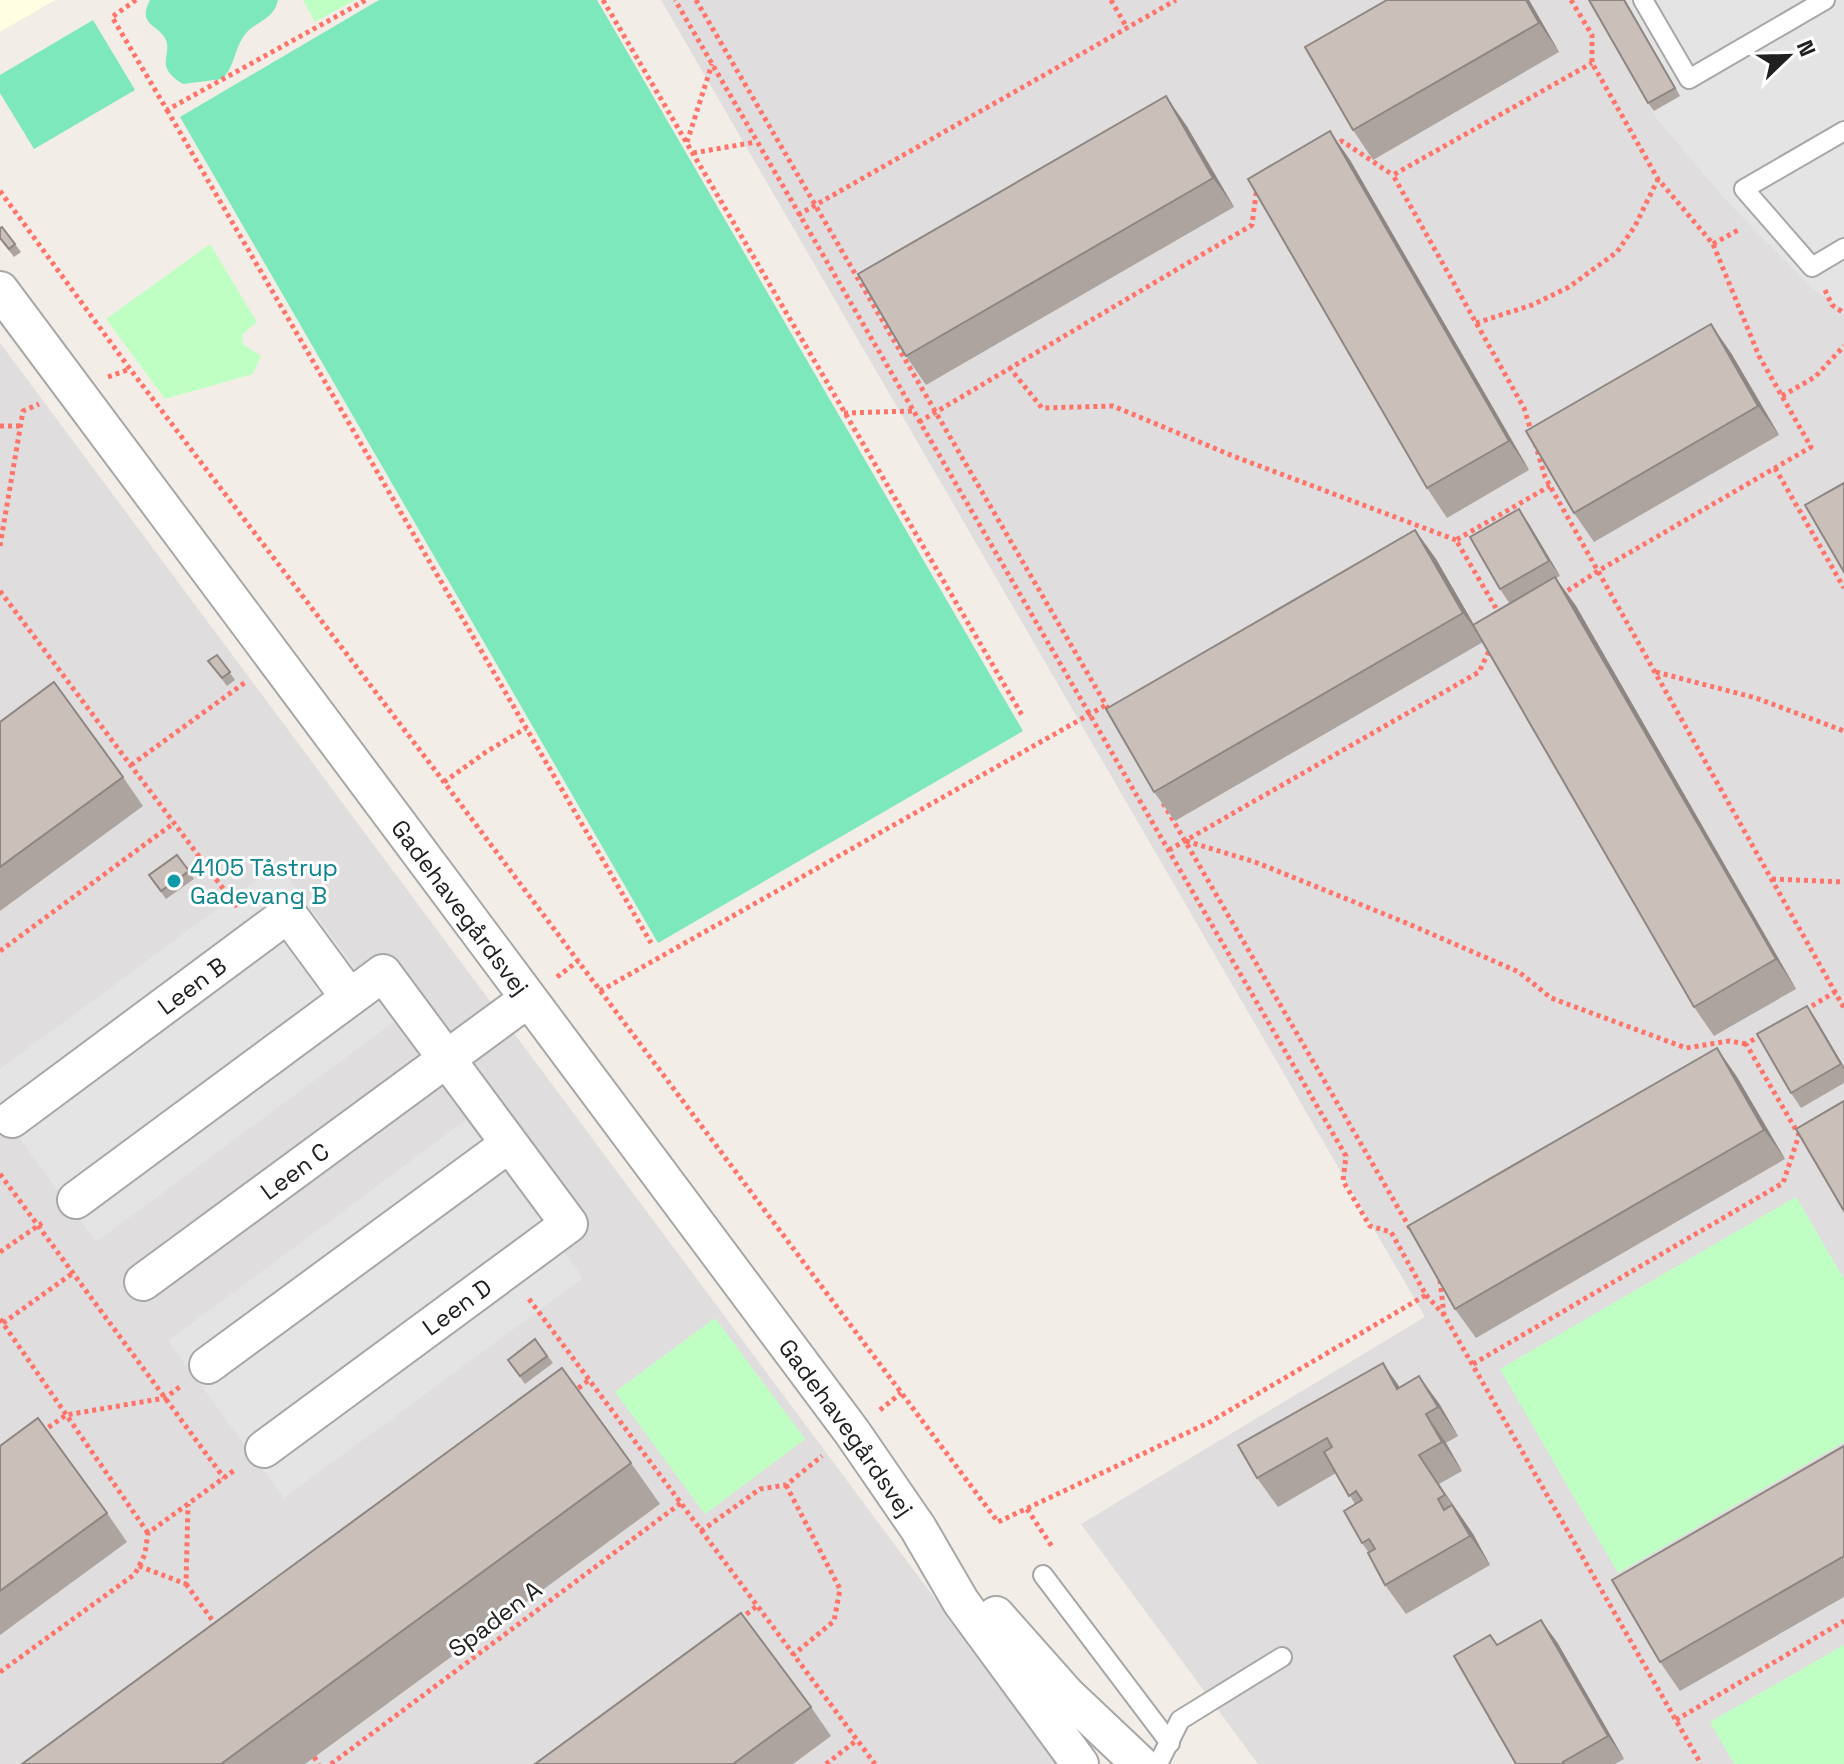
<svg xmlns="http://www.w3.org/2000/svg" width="1844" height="1764" font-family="'Space Grotesk',sans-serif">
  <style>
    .residential { fill: #dfdddd }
    .education { fill: #fffee2 }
    .park { fill: #c0ffc3 }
    .pitch { fill: #7de8bb }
    .parking { fill: #e4e4e4 }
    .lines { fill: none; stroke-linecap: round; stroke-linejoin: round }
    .service-casing { stroke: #a7a7a7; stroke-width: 22 }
    .minor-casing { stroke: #a7a7a7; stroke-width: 40 }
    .path { stroke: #ff746a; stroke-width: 5; stroke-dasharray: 4 4; stroke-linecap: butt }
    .service { stroke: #fff; stroke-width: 18 }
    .minor { stroke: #fff; stroke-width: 36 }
    .wall { fill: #aea49f }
    .shaded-wall { fill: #8d8682 }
    .building { fill: #cabfb9; stroke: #8d8682; stroke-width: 2 }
    .culture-dot { fill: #0f9aa8; stroke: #fff; stroke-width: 3 }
    .labels { text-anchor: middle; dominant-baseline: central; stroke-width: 6; stroke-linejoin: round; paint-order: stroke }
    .culture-label { font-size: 24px; fill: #0d838f; stroke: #fff; text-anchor: start }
    .street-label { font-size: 24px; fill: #202020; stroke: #fff }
  </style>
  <rect width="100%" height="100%" fill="#f2ede6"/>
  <!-- residential -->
  <g class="residential">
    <polygon points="661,0 1844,0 1844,1764 1258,1764 1081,1524 1425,1317"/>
    <polygon points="0,343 44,402 1058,1764 0,1764"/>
  </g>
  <!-- education -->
  <polygon class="education" points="0,0 55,0 0,32"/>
  <!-- park -->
  <g class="park">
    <polygon points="303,0 355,0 315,22"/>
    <polygon points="210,244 257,322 242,335 243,344 261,356 253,374 165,399 106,319"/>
    <polygon points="1796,1197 1844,1279 1844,1442 1618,1573 1500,1369"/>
    <polygon points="715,1318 805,1439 705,1514 615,1392"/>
    <polygon points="1844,1645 1844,1764 1734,1764 1710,1722"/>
  </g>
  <!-- pitch -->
  <g class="pitch">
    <path d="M 150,0 L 278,0 C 274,19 259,20 247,32 C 234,46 236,66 222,79 L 183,84 C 152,65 174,55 165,38 C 157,24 137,25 150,0 Z"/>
    <polygon points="379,0 597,0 1023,731 658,943 180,117"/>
    <polygon points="93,20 135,90 34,149 0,93 0,75"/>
  </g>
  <!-- parking -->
  <g class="parking">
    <polygon points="1593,0 1844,0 1844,310 1814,290 1723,197 1657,119"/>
    <polygon points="278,864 395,1021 96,1242 0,1112 0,1069"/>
    <polygon points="466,1120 583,1278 284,1498 168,1341"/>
  </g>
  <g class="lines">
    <!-- service casing -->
    <g class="service-casing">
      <g id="service">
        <polyline points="1643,0 1689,79 1825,0"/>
        <polyline points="1844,131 1744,189 1812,267 1844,248"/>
        <polyline points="1043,1575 1170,1743"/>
        <polyline points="1158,1764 1180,1720 1282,1657"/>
      </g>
    </g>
    <!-- minor casing -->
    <g class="minor-casing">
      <g id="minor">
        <path id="s1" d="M 0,290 L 852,1432 L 918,1528 L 961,1602 L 1080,1764"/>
        <path id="s2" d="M 12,1119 L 288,914 L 349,997"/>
        <polyline points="76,1200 383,973 569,1224 264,1449"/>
        <path id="s3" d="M 143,1282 L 528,999"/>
        <polyline points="208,1365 509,1144"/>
        <polyline points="996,1615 1066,1694 1140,1764"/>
      </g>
    </g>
    <!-- path -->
    <g class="path">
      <polyline points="136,0 112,17 167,110 366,0"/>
      <polyline points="603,0 1022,715"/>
      <polyline points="696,0 1110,712"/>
      <polyline points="1111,0 1127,28"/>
      <polyline points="167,110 651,943"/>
      <polyline points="687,142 712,64"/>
      <polyline points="1333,146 1342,141 1393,175"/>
      <polyline points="693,153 756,142"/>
      <polyline points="0,191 130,369 444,782 998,1522 1208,1423 1426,1295 1391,1232 1370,1226 1343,1181 1346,1156 675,0"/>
      <polyline points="798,215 1176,0"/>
      <polyline points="1713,244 1740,229"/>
      <polyline points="1825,290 1832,305 1844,313"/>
      <polyline points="1476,323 1532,305 1569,287 1617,252 1635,226 1658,179"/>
      <polyline points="1009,367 1042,408 1113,406 1233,456 1456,540"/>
      <polyline points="108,377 130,369"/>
      <polyline points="1782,396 1815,377 1844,346"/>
      <polyline points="844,413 913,411"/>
      <polyline points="919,422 1252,225 1256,194 1260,192"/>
      <polyline points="0,426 20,426"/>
      <polyline points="1532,434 1524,408 1393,175 1592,63"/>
      <polyline points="1535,443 1545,477 1844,1008"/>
      <polyline points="1775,468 1844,588"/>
      <polyline points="0,546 23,411 39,404"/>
      <polyline points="0,591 237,907"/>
      <polyline points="1561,595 1598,571 1811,447 1759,356 1713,244 1658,179 1592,63 1592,35 1571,0"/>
      <polyline points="1500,615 1456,540 1550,486"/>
      <polyline points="1656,672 1756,698 1844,731"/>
      <polyline points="131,765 247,681"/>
      <polyline points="444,782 486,752 526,728"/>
      <polyline points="1163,803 1411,1230"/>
      <polyline points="1186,841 1255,862 1404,922 1519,972 1551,998 1686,1048 1729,1041 1746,1044"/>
      <polyline points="1169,850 1479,672 1490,649"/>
      <polyline points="1772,879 1844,882"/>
      <polyline points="0,951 174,823"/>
      <polyline points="557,977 578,961"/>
      <polyline points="600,991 1106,705"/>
      <polyline points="1805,1010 1835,992"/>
      <polyline points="1761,1035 1746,1044 1799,1135"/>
      <polyline points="0,1174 224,1478"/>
      <polyline points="0,1252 42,1223"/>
      <polyline points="1440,1280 1444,1315"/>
      <polyline points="1426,1295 1444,1315 1701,1764"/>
      <polyline points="529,1299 875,1764"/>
      <polyline points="0,1319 148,1533"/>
      <polyline points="3,1323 73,1273"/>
      <polyline points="1473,1364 1783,1183 1799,1135 1804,1132"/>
      <polyline points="572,1393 589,1380"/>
      <polyline points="880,1410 901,1393"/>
      <polyline points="42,1432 66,1415 165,1398 181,1386"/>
      <polyline points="786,1485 840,1589 834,1621 793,1655"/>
      <polyline points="1027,1509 1053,1548"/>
      <polyline points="701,1531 760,1489 786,1485 822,1456"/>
      <polyline points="139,1566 186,1584 188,1504"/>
      <polyline points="186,1584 218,1628"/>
      <polyline points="740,1619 757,1606"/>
      <polyline points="0,1672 135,1574 145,1554 148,1533 236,1469"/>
      <polyline points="1676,1720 1844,1621"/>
      <polyline points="314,1757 319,1764"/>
      <polyline points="331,1764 681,1503"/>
      <polyline points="826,1764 857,1740"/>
    </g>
    <!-- service -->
    <use href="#service" class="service"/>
    <!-- minor -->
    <use href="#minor" class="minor"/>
  </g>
  <!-- wall -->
  <g class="wall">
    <polygon points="1529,0 1559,52 1373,160 1353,130"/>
    <polygon points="1625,0 1680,96 1654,111 1648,103"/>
    <polygon points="1186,125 1234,207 926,385 906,356"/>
    <polygon points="1350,160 1529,470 1447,518 1427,488"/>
    <polygon points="0,239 15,244 21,252 14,257"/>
    <polygon points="1731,353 1779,435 1594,542 1574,513"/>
    <polygon points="1529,524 1560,576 1556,578 1576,606 1796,989 1714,1036 1694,1007 1483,642 1175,821 1154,792 1415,530 1436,559 1474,625 1510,604 1500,589"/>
    <polygon points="217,655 235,680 227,686 208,661"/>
    <polygon points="0,722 123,777 143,806 0,911"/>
    <polygon points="177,855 194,879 166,899 149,875"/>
    <polygon points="1807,1006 1817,1021 1844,1067 1844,1083 1801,1108 1791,1093"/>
    <polygon points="1717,1048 1737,1077 1785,1159 1476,1338 1455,1309"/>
    <polygon points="535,1339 553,1363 525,1384 508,1360"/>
    <polygon points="1419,1376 1440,1405 1458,1436 1446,1443 1462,1471 1439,1484 1473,1534 1490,1565 1406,1614 1385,1585 1369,1553 1362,1543 1355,1504 1336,1473 1278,1507 1257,1478"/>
    <polygon points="0,1446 107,1513 127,1542 0,1635"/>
    <polygon points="1844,1446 1844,1597 1680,1691 1660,1662"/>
    <polygon points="631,1463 660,1504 305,1764 22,1764"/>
    <polygon points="1557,1642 1624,1759 1615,1764 1516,1764 1497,1645"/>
    <polygon points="811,1707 831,1736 793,1764 535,1764"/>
  </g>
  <!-- shaded-wall -->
  <g class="shaded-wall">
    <polygon points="1526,0 1529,0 1559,52 1539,23"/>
    <polygon points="1624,0 1625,0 1680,96 1675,88"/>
    <polygon points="1166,96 1186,125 1234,207 1213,178"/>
    <polygon points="1330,131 1350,160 1529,470 1509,441"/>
    <polygon points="1711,324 1731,353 1779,435 1758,406"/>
    <polygon points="1519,509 1529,524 1560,576 1549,561"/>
    <polygon points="1415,530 1436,559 1484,642 1463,613"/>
    <polygon points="1555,577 1576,606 1796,989 1776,959"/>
    <polygon points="1807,1006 1817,1021 1844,1067 1844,1069"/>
    <polygon points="1717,1048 1737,1077 1785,1159 1764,1130"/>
    <polygon points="1383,1363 1403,1392 1397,1389"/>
    <polygon points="1419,1376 1440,1405 1458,1436 1438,1407"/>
    <polygon points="1426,1414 1446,1443 1462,1471 1442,1442"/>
    <polygon points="1419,1455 1473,1534 1490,1565 1470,1536 1453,1506"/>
    <polygon points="1541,1620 1557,1642 1624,1759 1608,1736"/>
  </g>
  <!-- building -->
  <g class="building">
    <polygon points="1387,0 1526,0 1539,23 1353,130 1305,47"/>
    <polygon points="1589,0 1624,0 1675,88 1648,103"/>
    <polygon points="1166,96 1213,178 906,356 858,274"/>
    <polygon points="1330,131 1509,441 1427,488 1248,179"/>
    <polygon points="2,227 15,244 9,249 0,238 0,228"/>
    <polygon points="1711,324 1758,406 1574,513 1526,431"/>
    <polygon points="1844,483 1844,572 1805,505"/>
    <polygon points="1519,509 1549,561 1500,589 1470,537"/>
    <polygon points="1415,530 1463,613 1154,792 1106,709"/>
    <polygon points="1555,577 1776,959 1694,1007 1473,625"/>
    <polygon points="217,655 230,672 222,678 208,661"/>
    <polygon points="54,682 123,777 0,867 0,722"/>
    <polygon points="177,855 189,871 161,891 149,875"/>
    <polygon points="1807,1006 1841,1064 1791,1093 1757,1034"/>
    <polygon points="1717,1048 1764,1130 1455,1309 1408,1226"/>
    <polygon points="1844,1101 1844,1211 1796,1129"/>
    <polygon points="535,1339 547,1356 520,1376 508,1360"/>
    <polygon points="1383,1363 1397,1389 1419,1376 1438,1407 1426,1414 1442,1442 1419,1455 1445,1495 1438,1499 1444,1510 1452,1505 1470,1536 1385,1585 1368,1553 1375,1549 1369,1539 1362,1543 1344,1511 1362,1500 1356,1491 1349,1496 1324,1452 1332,1447 1327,1438 1257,1478 1238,1445"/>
    <polygon points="562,1368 631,1463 221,1764 22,1764"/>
    <polygon points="38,1418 107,1513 0,1591 0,1446"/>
    <polygon points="1844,1446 1844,1556 1660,1662 1612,1580"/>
    <polygon points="741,1613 811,1707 733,1764 535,1764"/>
    <polygon points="1541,1620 1608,1736 1563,1762 1564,1764 1516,1764 1454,1656 1490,1635 1497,1645"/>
  </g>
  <!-- markers -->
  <circle class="culture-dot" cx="174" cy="881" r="8"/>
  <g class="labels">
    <!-- culture labels -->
    <g class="culture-label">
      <text x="190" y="867">4105 Tåstrup<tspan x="190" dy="28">Gadevang B</tspan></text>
    </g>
    <!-- street labels -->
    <g class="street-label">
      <text stroke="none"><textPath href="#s1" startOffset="770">Gadehavegårdsvej</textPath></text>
      <text stroke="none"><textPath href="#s2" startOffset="224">Leen B</textPath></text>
      <text stroke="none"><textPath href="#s3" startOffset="188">Leen C</textPath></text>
      <text transform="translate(457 1307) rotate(-36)">Leen D</text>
      <text stroke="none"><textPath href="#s1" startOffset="1418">Gadehavegårdsvej</textPath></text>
      <text transform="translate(495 1619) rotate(-37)">Spaden A</text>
    </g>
  </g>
  <!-- north arrow -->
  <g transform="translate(1788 56) rotate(67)" stroke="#ffffff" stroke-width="6" paint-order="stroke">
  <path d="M0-6L14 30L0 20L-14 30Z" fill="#202020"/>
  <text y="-12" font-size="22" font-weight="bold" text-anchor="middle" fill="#202020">N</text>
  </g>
</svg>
